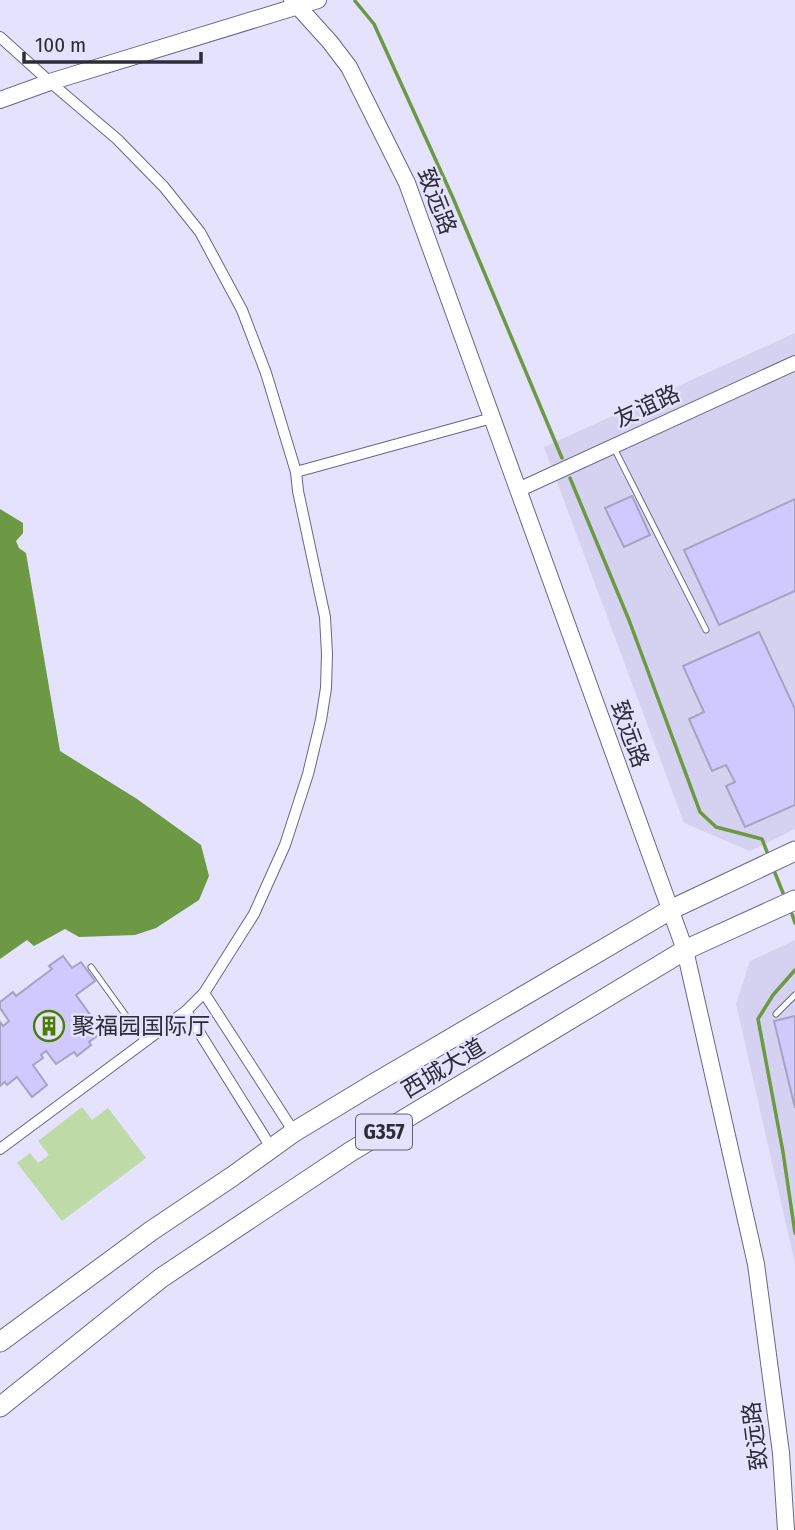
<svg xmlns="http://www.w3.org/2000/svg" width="795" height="1530" font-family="'Fira Sans Condensed','Noto Sans SC',sans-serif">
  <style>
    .built { fill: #d5d2f1 }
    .green { fill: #bedaa7 }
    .water { fill: #6d9844 }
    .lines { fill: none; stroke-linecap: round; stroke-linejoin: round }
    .stream { stroke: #6d9844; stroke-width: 3.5 }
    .building { fill: #cfc9fe; stroke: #a6a2c2; stroke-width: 2 }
    .service-casing { stroke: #6a6784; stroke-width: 7 }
    .minor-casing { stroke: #6a6784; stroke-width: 12 }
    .tertiary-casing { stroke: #6a6784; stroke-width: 16 }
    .secondary-casing { stroke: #6a6784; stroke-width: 18 }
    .trunk-casing { stroke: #6a6784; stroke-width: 21 }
    .service { stroke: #fff; stroke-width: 5 }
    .minor { stroke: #fff; stroke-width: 10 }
    .tertiary { stroke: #fff; stroke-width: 14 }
    .secondary { stroke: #fff; stroke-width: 16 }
    .trunk { stroke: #fff; stroke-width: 19 }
    .labels { text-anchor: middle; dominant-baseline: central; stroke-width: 5; stroke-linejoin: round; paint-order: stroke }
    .shield { fill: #e4e2fc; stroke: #646373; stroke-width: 2 }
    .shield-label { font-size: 21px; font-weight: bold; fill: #2d2c38 }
    .street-label { font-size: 23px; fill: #2d2c38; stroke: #e4e2fc }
    .poi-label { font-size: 23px; fill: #2d2c38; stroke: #e4e2fc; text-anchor: start }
  </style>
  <rect width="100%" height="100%" fill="#e4e2fc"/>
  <!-- built -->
  <g class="built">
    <polygon points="795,333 795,829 750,851 684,823 544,447"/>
    <polygon points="795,940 795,1264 736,1004 750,961"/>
  </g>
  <!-- green -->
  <polygon class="green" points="82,1107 92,1120 108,1108 146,1158 62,1221 17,1163 30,1153 38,1163 49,1155 38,1141"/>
  <!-- water -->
  <polygon class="water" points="0,509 23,523 23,533 16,541 19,548 26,553 60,751 137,799 201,845 209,876 199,900 156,928 135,935 79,937 65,929 34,946 27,940 0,959"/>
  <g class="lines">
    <!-- stream -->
    <g class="stream">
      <polyline points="355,1 374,24 453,198 562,458"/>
      <polyline points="570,478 629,620 700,812 716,827 762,839 767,852"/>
      <polyline points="775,873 783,893"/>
      <polyline points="792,914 795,923"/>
      <polyline points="795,970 773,995 758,1019 783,1152 795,1233"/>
    </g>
  </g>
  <!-- building -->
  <g class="building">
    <polygon points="632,496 650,535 624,547 605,508"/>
    <polygon points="795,499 795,591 719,625 684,550"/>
    <polygon points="759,632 795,709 795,805 745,827 726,786 735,782 726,765 712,771 689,719 704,712 683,666"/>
    <polygon points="63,956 72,968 81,962 95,981 76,995 99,1027 96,1029 100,1034 89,1042 91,1045 77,1056 74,1052 56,1064 46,1051 41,1055 43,1058 33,1065 47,1085 32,1097 17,1077 7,1085 5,1082 0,1086 0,1022 3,1026 9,1021 0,1008 0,1002 13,992 16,996 52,969 49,966"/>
    <polygon points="795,1016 795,1108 774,1021"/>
  </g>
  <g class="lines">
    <!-- service casing -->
    <g class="service-casing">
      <g id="service">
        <polyline points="613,446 706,630"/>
        <polyline points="91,967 145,1042"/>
        <polyline points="776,1014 795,995"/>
      </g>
    </g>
    <!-- minor casing -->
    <g class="minor-casing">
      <g id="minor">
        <polyline points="0,37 50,82 117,139 164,187 200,232 242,310 266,373 296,472 298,491 325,617 327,654 326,688 321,720 308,774 285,845 254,914 204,993 186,1011 0,1149"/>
        <polyline points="296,472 492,418"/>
        <polyline points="204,993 294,1132"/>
        <polyline points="186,1011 272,1149"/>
      </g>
    </g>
    <!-- tertiary casing -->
    <g class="tertiary-casing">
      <polyline id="tertiary" points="518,490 795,363"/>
    </g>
    <!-- secondary casing -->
    <g class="secondary-casing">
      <g id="secondary">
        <polyline points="292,0 330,42 349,67 407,183 685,950 756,1264 781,1453 786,1530"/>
        <polyline points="0,100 50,82 318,0"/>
      </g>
    </g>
    <!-- trunk casing -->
    <g class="trunk-casing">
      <g id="trunk">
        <polyline points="0,1342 151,1231 233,1176 294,1132 375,1083 670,910 795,851"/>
        <polyline points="0,1407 161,1278 350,1152 685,950 795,900"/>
      </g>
    </g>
    <!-- service -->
    <use href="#service" class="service"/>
    <!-- minor -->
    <use href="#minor" class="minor"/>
    <!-- tertiary -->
    <use href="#tertiary" class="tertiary"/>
    <!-- secondary -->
    <use href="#secondary" class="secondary"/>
    <!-- trunk -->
    <use href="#trunk" class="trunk"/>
  </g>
  <!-- icons -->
  <defs>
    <g id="building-ring" transform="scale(1.575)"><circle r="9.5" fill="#e4e2fc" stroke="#4c7c04" stroke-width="1.5"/><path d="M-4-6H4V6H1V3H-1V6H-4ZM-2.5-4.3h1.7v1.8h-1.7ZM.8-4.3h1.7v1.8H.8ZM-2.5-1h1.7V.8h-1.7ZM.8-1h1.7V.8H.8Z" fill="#4c7c04"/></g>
  </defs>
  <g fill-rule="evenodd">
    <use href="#building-ring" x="49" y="1026"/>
  </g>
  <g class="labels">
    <!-- shield labels -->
    <rect class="shield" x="356" y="1114.5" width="56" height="35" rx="5"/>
    <g class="shield-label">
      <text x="384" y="1132">G357</text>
    </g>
    <!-- street labels -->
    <g class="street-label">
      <text transform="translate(437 201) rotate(69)">致远路</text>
      <text transform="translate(647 406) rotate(-25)">友谊路</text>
      <text transform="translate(630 734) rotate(70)">致远路</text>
      <text transform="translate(443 1068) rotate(-31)">西城大道</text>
      <text transform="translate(755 1436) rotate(-97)">致远路</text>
    </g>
    <!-- poi labels -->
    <g class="poi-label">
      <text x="72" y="1026">聚福园国际厅</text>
    </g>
  </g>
  <!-- scale -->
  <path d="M24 52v10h177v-10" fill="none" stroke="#2d2c38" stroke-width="3.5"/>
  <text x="35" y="52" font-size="21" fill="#2d2c38" stroke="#e4e2fc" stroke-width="5" paint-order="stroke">100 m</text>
</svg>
